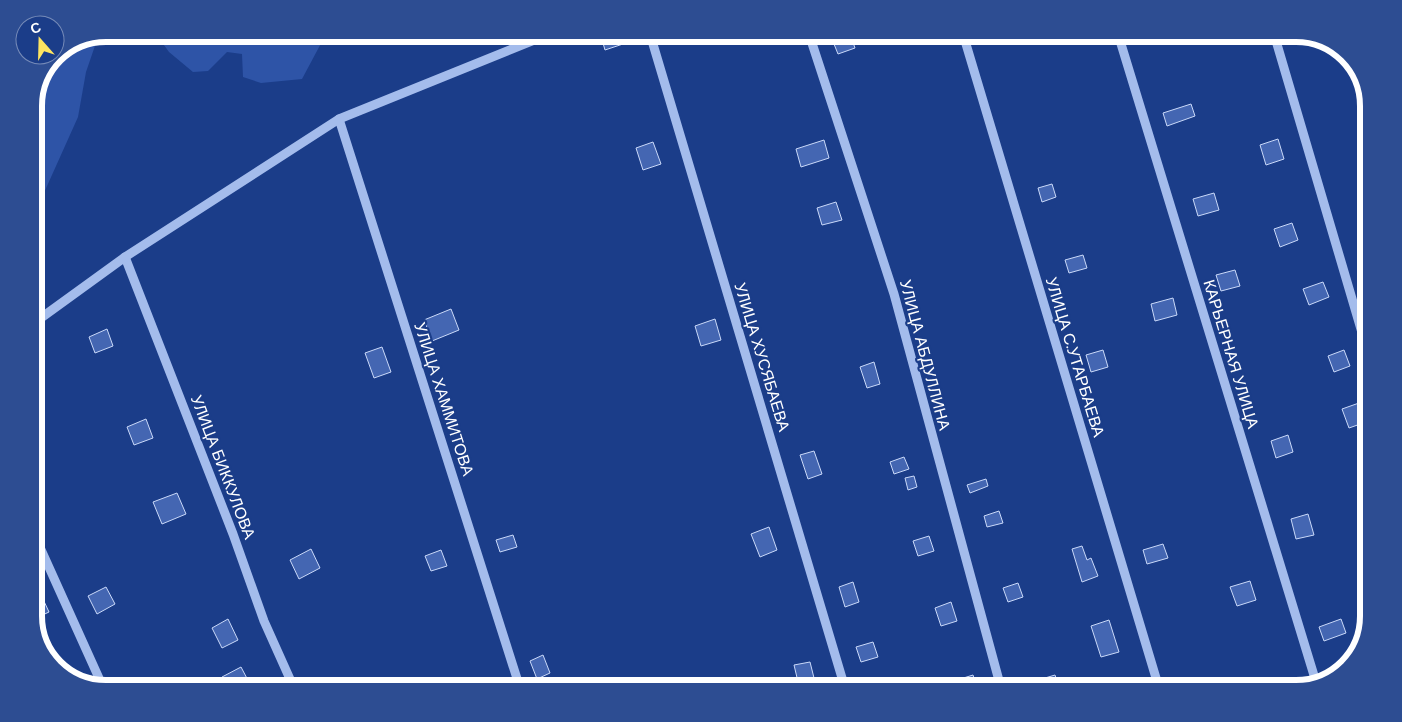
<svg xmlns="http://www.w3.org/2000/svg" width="1402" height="722" font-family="'DM Sans',sans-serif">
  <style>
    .green { fill: #2e54a7 }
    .building { fill: #4466b2; stroke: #cad9f9 }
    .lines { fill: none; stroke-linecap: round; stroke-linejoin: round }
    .minor { stroke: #a4bcec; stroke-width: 9 }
    .labels { text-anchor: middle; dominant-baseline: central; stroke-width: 4.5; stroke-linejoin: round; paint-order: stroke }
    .street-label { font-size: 16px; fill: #fff; stroke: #1b3d89 }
    .rim { fill: none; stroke: #fff; stroke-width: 6 }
  </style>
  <rect width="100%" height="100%" fill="#1b3d89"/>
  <!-- green -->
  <g class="green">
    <polygon points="156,34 326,34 302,79 261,83 243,77 242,54 227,52 208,71 193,72 169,52"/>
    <polygon points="98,37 86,72 78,117 43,195 34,207 34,102 55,55"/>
  </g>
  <!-- building -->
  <g class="building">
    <polygon points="609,34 623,34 626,43 605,50 601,36"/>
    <polygon points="830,34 850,34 855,48 838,54"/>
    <polygon points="1191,104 1195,116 1167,126 1163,113"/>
    <polygon points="1278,139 1284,159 1266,165 1260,145"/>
    <polygon points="824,140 829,158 801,167 796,149"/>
    <polygon points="653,142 661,164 643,170 636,148"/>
    <polygon points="1052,184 1056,197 1042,202 1038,188"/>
    <polygon points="1214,193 1219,210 1198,216 1193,199"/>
    <polygon points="836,202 842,220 822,225 817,208"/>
    <polygon points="1292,223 1298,240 1280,247 1274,229"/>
    <polygon points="1083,255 1087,268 1069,273 1065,260"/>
    <polygon points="1235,270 1240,286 1221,291 1216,275"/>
    <polygon points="1323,282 1329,297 1309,305 1303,289"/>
    <polygon points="1173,298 1177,315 1155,321 1151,304"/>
    <polygon points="451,309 459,330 432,341 424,320"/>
    <polygon points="715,319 721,340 701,346 695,326"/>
    <polygon points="107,329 113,346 95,353 89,337"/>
    <polygon points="382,347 391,372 374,378 365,353"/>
    <polygon points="1103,350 1108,367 1091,372 1086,355"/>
    <polygon points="1344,350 1350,366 1334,372 1328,356"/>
    <polygon points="874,362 880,384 867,388 860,367"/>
    <polygon points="1359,403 1366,422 1349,428 1342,409"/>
    <polygon points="146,419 153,438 134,445 127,427"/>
    <polygon points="1288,435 1293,452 1276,458 1271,441"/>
    <polygon points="814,451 822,474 808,479 800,455"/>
    <polygon points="904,457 909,469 894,474 890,462"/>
    <polygon points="914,476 917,487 908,490 905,478"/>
    <polygon points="986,479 988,486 970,493 967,485"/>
    <polygon points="177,493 186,514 162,524 153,502"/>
    <polygon points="999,511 1003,523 987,527 984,516"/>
    <polygon points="1308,514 1314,535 1296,539 1291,519"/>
    <polygon points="769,527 777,550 760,557 751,534"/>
    <polygon points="513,535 517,547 500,552 496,540"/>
    <polygon points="929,536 934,551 918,556 913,541"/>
    <polygon points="1163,544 1168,558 1147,564 1143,550"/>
    <polygon points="1082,546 1087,560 1091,558 1098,576 1082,582 1072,549"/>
    <polygon points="311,549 320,568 299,579 290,560"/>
    <polygon points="441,550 447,566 431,571 425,556"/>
    <polygon points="1250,581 1256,600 1237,606 1230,587"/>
    <polygon points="853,582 859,602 845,607 839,587"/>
    <polygon points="1018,583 1023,597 1008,602 1003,588"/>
    <polygon points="106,587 115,604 97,614 88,596"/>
    <polygon points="42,597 49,612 34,619 34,601"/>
    <polygon points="951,602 957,621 941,626 935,608"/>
    <polygon points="228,619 238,640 222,648 212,628"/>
    <polygon points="1341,619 1346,633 1324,641 1319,627"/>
    <polygon points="1109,620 1119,652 1101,657 1091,626"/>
    <polygon points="873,642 878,657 861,662 856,647"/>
    <polygon points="543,655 550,673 537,679 530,661"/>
    <polygon points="810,662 815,682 799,686 794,665"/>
    <polygon points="241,667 252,688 228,688 222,677"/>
    <polygon points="973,675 977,688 938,688 938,686"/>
    <polygon points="1055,675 1058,684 1049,687 1045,678"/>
  </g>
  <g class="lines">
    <!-- minor -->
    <g class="minor">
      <polyline points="650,34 845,688"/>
      <polyline points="809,34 894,294 1001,688"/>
      <polyline points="963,34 1159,688"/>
      <polyline points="1118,34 1316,682"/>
      <polyline points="1274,34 1368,353"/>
      <polyline points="339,119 520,688"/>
      <polyline points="125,257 233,534 264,621 294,688"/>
      <polyline points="34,323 125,257 339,119 549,34"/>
      <polyline points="34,534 103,687"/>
    </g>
  </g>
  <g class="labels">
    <!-- street labels -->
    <g class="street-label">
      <text transform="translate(1231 354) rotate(73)">КАРЬЕРНАЯ УЛИЦА</text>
      <text transform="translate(925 355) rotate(75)">УЛИЦА АБДУЛЛИНА</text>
      <text transform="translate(762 357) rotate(73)">УЛИЦА ХУСЯБАЕВА</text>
      <text transform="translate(1075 357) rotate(73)">УЛИЦА С.УТАРБАЕВА</text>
      <text transform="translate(444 399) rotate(72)">УЛИЦА ХАММИТОВА</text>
      <text transform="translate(223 467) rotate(69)">УЛИЦА БИККУЛОВА</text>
    </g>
  </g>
  <!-- crop -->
  <path d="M0 0H1402V722H0ZM106 42H1296A64 64 0 0 1 1360 106V616A64 64 0 0 1 1296 680H106A64 64 0 0 1 42 616V106A64 64 0 0 1 106 42Z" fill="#2d4d92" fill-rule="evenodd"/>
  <path class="rim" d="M106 42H1296A64 64 0 0 1 1360 106V616A64 64 0 0 1 1296 680H106A64 64 0 0 1 42 616V106A64 64 0 0 1 106 42Z"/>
  <!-- north arrow -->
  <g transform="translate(40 40) rotate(340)"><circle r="24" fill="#1b3d89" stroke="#768bb8"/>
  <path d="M0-4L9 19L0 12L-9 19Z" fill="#fee561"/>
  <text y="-8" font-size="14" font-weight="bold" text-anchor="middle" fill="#ffffff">С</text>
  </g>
</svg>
